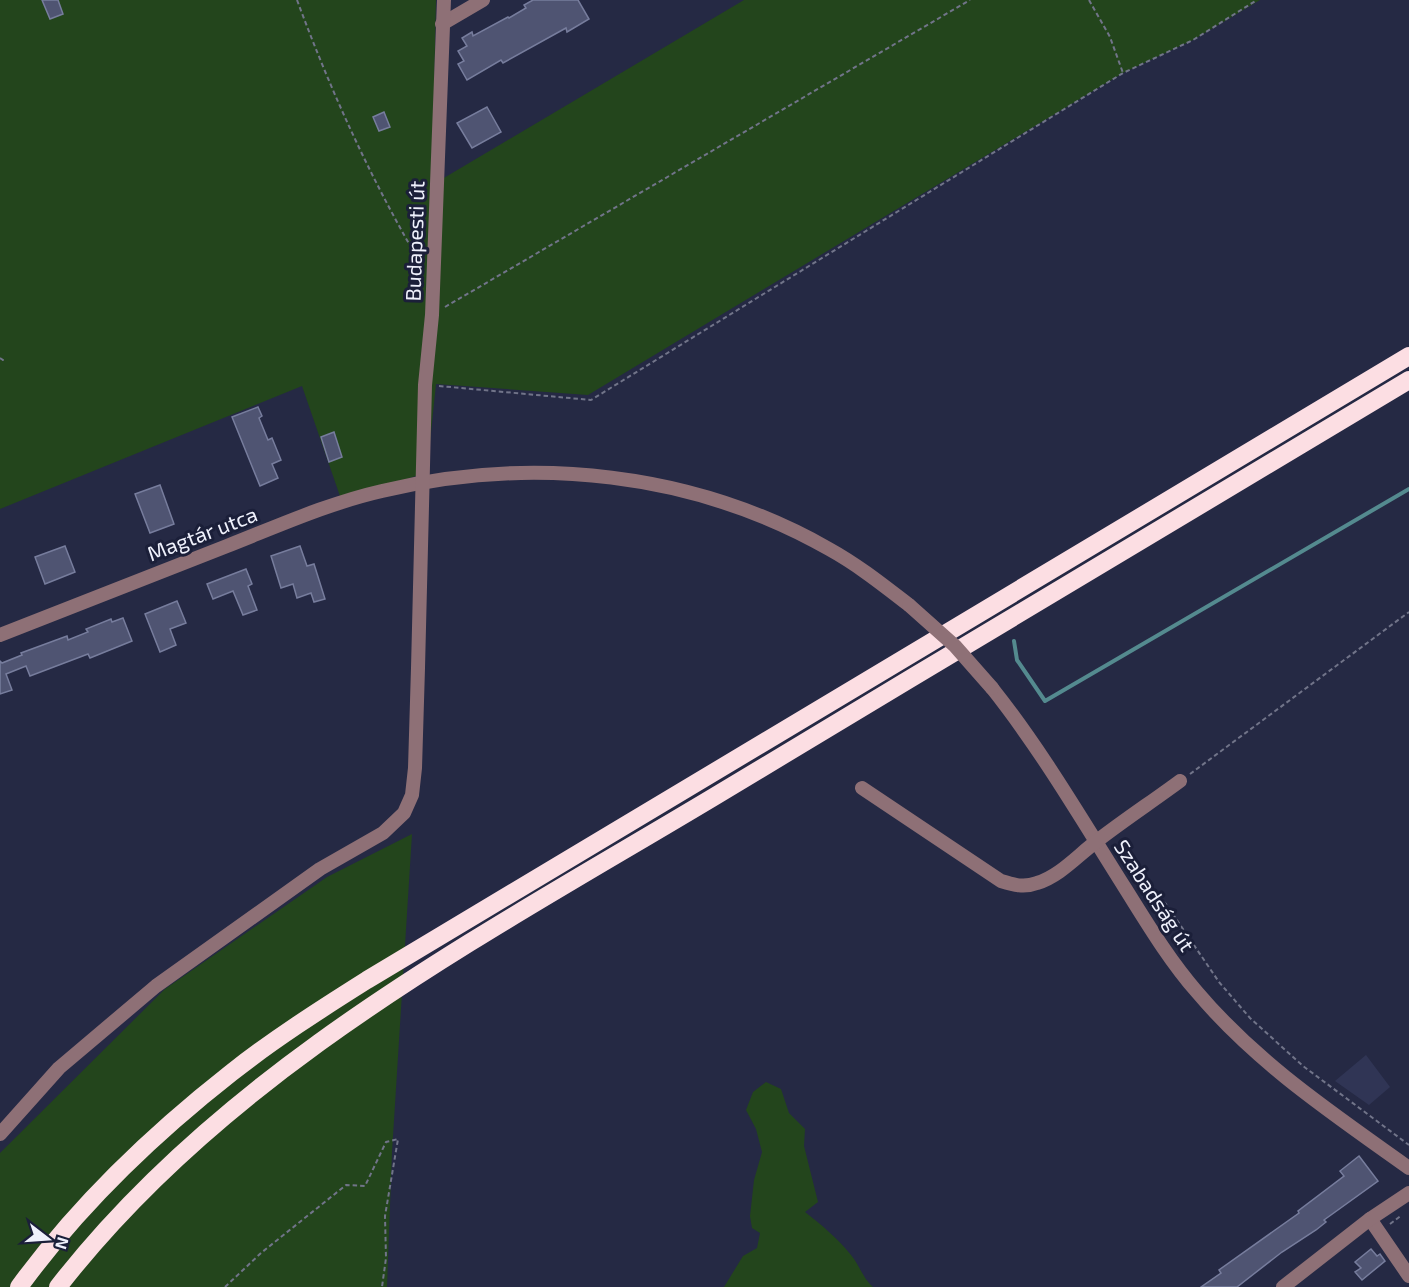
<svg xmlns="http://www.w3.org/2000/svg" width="1409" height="1287" font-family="'Exo 2',sans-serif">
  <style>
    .built { fill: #303555 }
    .green { fill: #23451c }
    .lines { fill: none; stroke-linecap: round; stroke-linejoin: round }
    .stream { stroke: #548a8f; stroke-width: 4 }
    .building { fill: #4f5472; stroke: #777d9d; stroke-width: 1.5 }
    .path { stroke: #717489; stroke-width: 2; stroke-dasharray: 4.5 3; stroke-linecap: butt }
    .minor { stroke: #8e7076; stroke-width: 14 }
    .highway { stroke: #fcdee3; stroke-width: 18 }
    .minor-bridge { stroke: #8e7076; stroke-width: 14 }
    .labels { text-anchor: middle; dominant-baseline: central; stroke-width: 6; stroke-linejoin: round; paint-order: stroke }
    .street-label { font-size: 21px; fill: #eff1fc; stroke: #1b1f39 }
  </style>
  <rect width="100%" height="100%" fill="#252944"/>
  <!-- built -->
  <polygon class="built" points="1366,1055 1390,1087 1369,1105 1335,1081"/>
  <!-- green -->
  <g class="green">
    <polygon points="0,0 436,0 432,185 744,0 1260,0 1193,40 1123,73 588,395 436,384 427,472 342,502 302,386 0,509"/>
    <polygon points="412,834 392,1152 387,1287 0,1287 0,1153 165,989 327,877"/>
    <path d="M 766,1082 L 781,1089 L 789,1113 L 805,1129 L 804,1146 L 818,1202 L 805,1212 C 822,1225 838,1239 851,1255 C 860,1266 862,1277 873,1287 L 724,1287 L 743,1256 L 757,1248 L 760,1233 L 752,1228 L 750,1216 L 754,1180 L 762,1152 L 756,1129 L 746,1110 L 753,1092 Z"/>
  </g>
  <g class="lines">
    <!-- stream -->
    <polyline class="stream" points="1014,641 1017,660 1045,701 1409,489"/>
  </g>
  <!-- building -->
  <g class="building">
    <polygon points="42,0 58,0 63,14 50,19"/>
    <polygon points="533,0 578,0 589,19 567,32 566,28 503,63 501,60 467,80 458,64 464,61 458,51 467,46 462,38 472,32 473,36 508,17 509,18 526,8 524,5"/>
    <polygon points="487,107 501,132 472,148 457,123"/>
    <polygon points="384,112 390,127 379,131 373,117"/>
    <polygon points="258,407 262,416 259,418 268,440 272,438 281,460 272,464 278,478 260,486 232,417"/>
    <polygon points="334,432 342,457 329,462 321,437"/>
    <polygon points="160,485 174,524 150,533 135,494"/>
    <polygon points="65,546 75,572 45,584 35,557"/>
    <polygon points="300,546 307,566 314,564 325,599 314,602 311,593 297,598 293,584 281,588 271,556"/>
    <polygon points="246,569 252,584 248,586 257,610 243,615 233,591 213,599 207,584"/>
    <polygon points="177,601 186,623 170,629 176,645 160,652 145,614"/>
    <polygon points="123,618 132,641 90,658 88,654 30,676 26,666 6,674 12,690 0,694 0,661 2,663 22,655 21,653 67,636 68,640 88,632 86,629 111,619 112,622"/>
    <polygon points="1359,1156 1378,1181 1324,1220 1326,1222 1316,1230 1282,1252 1237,1287 1201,1287 1221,1273 1219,1270 1299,1213 1298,1211 1344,1176 1340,1171"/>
    <polygon points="1371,1249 1377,1256 1380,1254 1385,1261 1362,1280 1355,1272 1361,1268 1355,1262"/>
  </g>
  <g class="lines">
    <!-- path -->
    <g class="path">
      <path d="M 297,0 C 332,94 370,177 420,263"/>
      <polyline points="1089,0 1110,37 1123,73"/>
      <polyline points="445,307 970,0"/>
      <polyline points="0,358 3,360 0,360"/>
      <polyline points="439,386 591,400 1123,73 1193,40 1257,0"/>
      <polyline points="1190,774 1409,612"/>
      <polyline points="1127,864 1166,904 1219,982 1250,1018 1303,1066 1409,1145"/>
      <polyline points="1390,1224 1402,1215"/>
      <polyline points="225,1287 261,1253 346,1185 365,1186 386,1142 398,1139 385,1216 386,1258 382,1287"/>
    </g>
    <!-- minor -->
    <g class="minor">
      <polyline points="442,24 483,0"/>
      <path d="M 0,635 C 76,605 151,576 227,546 C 278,526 329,503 382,491 C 533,455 694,472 829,549 C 858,565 883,585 909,605"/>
      <path d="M 992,688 C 1042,751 1082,820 1125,888 C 1147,923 1169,960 1197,992 C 1258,1064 1332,1113 1409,1168"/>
      <path d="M 862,788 L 1001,881 C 1014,885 1024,888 1037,883 C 1060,876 1078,855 1097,841 C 1124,820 1153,801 1180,781"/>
      <polyline points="0,1134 59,1068 156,986 320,869 383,833 404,813 412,795 415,768 418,668 425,385 432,315 444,0"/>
      <polyline points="1370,1219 1409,1276"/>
      <polyline points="1283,1287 1370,1219 1409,1193"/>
    </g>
    <!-- highway -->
    <g class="highway">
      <path d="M 19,1287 C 78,1206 152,1135 231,1073 C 274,1039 321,1009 367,980 L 1409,356"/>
      <path d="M 58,1287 C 227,1069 480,937 712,798 C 944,658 1177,519 1409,380"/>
    </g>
    <!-- minor-bridge -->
    <polyline class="minor-bridge" points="909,605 955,646 992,688"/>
  </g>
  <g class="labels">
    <!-- street labels -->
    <g class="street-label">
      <text transform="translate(414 241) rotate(-88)">Budapesti út</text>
      <text transform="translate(202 533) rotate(-21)">Magtár utca</text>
      <text transform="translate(1155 895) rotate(57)">Szabadság út</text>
    </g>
  </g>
  <!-- north arrow -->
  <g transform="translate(48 1239) rotate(107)" stroke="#1b1f39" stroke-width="4.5" paint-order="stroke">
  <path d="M0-4.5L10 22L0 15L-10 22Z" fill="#eff1fc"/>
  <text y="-9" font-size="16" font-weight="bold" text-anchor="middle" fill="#eff1fc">N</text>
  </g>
</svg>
